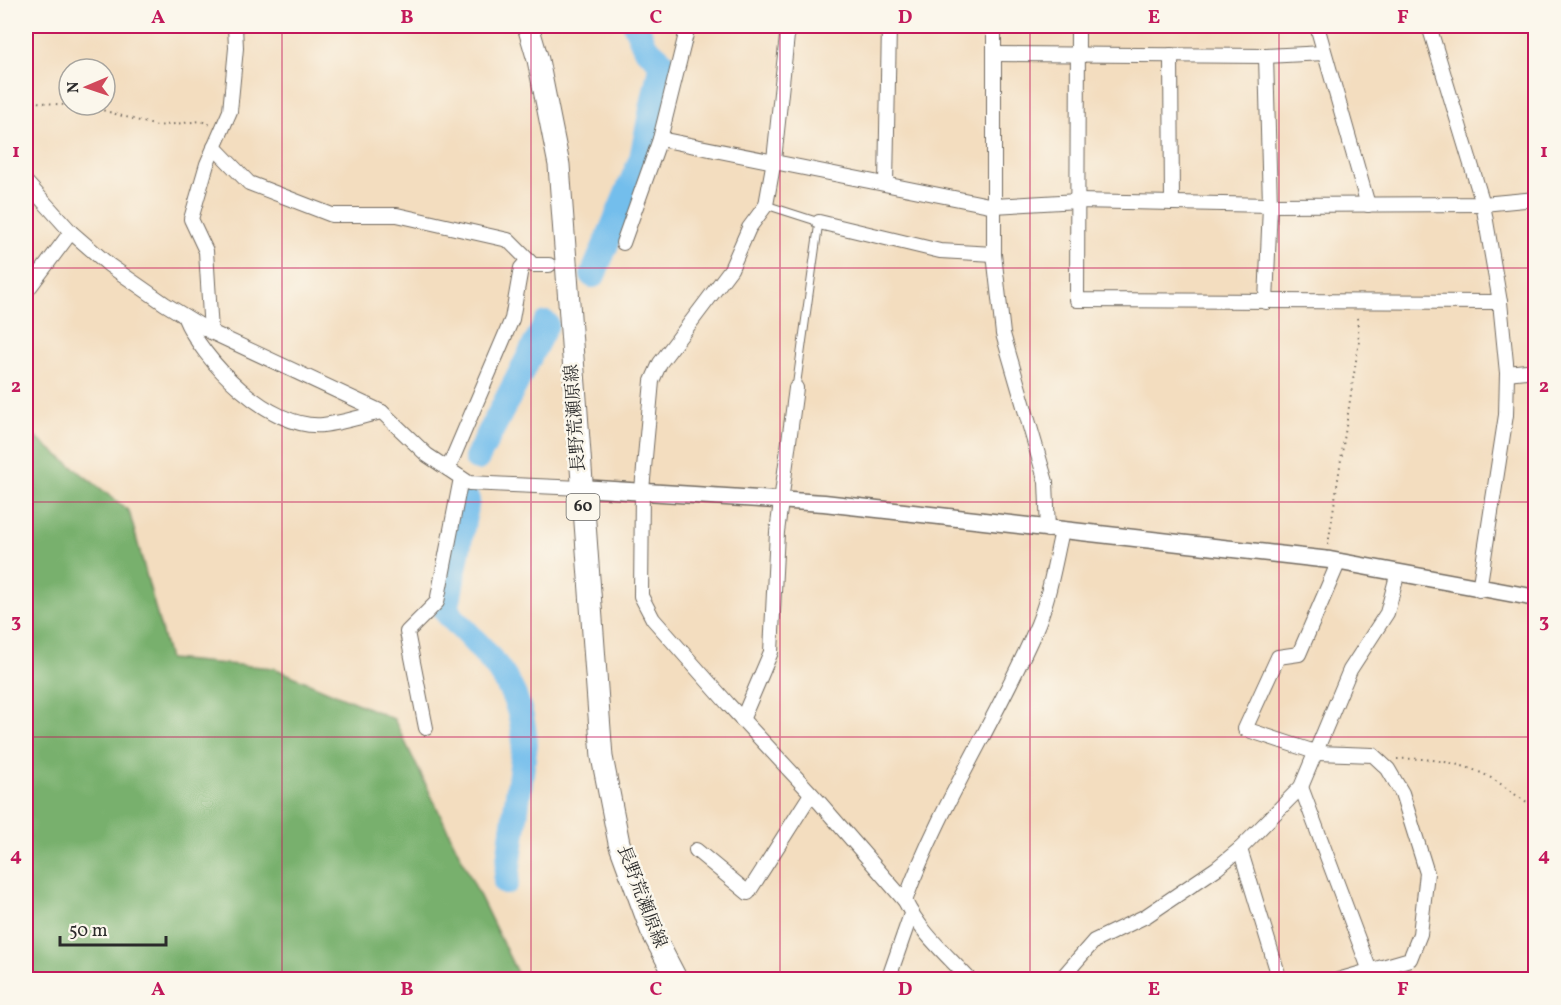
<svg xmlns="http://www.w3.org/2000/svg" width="1561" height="1005" font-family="Vollkorn,'Noto Serif JP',serif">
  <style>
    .forest { fill: #78b06d; stroke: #526e4c; stroke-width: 1.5 }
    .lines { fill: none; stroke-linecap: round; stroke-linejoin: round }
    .river { stroke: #73beec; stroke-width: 26 }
    .service-casing { stroke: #71695f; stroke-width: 9 }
    .minor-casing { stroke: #71695f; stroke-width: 16 }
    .tertiary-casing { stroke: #71695f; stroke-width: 19 }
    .primary-casing { stroke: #71695f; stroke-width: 23 }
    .path { stroke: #71695f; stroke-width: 2; stroke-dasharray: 1.5 4.5; stroke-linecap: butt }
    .service { stroke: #fff; stroke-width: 7 }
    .minor { stroke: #fff; stroke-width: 14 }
    .tertiary { stroke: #fff; stroke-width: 16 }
    .primary { stroke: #fff; stroke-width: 21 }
    .grid { fill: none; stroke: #c2185b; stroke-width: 1.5; stroke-opacity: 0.55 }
    .labels { text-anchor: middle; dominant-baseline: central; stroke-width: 5; stroke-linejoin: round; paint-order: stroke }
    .shield { fill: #fbf7ec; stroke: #696865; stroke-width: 1.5 }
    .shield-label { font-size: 16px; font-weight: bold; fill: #2b2b2b }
    .street-label { font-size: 18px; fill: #2b2b2b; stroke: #fbf7ec }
    .neatline { fill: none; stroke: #c2185b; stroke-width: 2 }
    .grid-label { font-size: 20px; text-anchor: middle; font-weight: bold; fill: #c2185b }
  </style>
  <rect width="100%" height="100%" fill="#fbf7ec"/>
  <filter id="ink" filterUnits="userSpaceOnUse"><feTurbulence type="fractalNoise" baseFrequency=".0167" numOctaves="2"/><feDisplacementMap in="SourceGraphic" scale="12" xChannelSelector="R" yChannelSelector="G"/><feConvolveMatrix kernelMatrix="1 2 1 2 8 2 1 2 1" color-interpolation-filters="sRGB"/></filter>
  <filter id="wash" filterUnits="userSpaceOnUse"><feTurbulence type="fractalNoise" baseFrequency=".008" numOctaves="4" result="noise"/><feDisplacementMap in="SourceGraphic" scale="24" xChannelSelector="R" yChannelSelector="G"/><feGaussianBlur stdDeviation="1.35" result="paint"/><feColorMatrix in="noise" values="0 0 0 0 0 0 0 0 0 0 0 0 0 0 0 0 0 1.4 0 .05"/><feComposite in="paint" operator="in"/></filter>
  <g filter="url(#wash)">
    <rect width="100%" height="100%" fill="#f3ddbf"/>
    <!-- forest -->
    <polygon class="forest" points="26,430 129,511 169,659 274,668 394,719 520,979 26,979"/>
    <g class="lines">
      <!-- river -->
      <g class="river">
        <polyline points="593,275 642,158 662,62 645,47 636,26"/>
        <polyline points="477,458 546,324"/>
        <path d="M 467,500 L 446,611 C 486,655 521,680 525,744 L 506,882"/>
      </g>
    </g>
  </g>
  <g filter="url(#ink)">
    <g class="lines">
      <!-- service casing -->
      <g class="service-casing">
        <polyline id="service" points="766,205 819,222 796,388"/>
      </g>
      <!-- minor casing -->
      <g class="minor-casing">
        <g id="minor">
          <path d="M 788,26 L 774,160 L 766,205 L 749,228 L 731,269 L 660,363 L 652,381 L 642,490 L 641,596 L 653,619 L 728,704 L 820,803 L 905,901 C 920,932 947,955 970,980"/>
          <polyline points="994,26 994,254 1003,334 1046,482 1048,530"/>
          <polyline points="1078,26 1077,300 1500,302"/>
          <polyline points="1317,26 1368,205"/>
          <polyline points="1429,26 1483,204 1500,302 1507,373 1506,415 1479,590"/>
          <polyline points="994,54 1266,56 1324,53"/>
          <polyline points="1171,55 1172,203"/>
          <polyline points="1266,56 1270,205 1266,302"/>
          <polyline points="660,139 994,206 1078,201 1270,205 1483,204 1536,199"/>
          <polyline points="214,147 249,183 332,215 397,215 508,240 533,265 549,265"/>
          <polyline points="26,182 71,232 109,265 165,304 211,332 382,412 427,455 469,483 581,488"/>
          <polyline points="886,183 889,26"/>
          <polyline points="819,222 940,251 994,254"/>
          <polyline points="623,243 660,139 688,26"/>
          <polyline points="26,292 71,232"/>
          <path d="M 184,316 C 202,361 270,430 323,425 C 342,423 363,416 382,412"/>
          <polyline points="211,332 206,251 191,219 207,164 230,111 236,48 235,26"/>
          <polyline points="1507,373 1536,370"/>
          <polyline points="448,469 512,319 521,268 528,260"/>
          <polyline points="742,720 771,652 777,532 796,388"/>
          <polyline points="426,728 407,632 437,602 461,478"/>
          <polyline points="1301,787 1370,971"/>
          <polyline points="1240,849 1280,980"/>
          <polyline points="696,850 748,893 811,794"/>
          <path d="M 905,901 C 939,807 994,724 1034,633 C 1049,601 1054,565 1062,531"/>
          <polyline points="888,980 911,914"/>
          <polyline points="1060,980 1094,941 1146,916 1217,868 1240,849 1301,787 1350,670 1387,613 1398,572"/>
          <polyline points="1338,980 1410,959 1420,934 1427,873 1402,793 1388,769 1373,755 1318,753 1245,729 1278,657 1299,654 1339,561"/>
        </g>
      </g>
      <!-- tertiary casing -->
      <g class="tertiary-casing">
        <polyline id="tertiary" points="581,488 824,503 1330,560 1536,598"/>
      </g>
      <!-- primary casing -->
      <g class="primary-casing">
        <polyline id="primary" points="528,26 538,60 559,165 602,757 619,843 651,930 677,980"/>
      </g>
      <!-- path -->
      <g class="path">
        <polyline points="26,101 95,108 157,126 201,121 211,125"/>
        <polyline points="1328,545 1359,341 1357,316"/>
        <path d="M 1397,759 C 1429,757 1468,763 1496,781 C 1508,788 1523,803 1536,805"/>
      </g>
      <!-- service -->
      <use href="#service" class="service"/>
      <!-- minor -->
      <use href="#minor" class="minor"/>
      <!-- tertiary -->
      <use href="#tertiary" class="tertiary"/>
      <!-- primary -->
      <use href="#primary" class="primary"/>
    </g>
  </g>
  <!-- grid -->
  <path class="grid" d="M 282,26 L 282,980M 531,26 L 531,980M 780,26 L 780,980M 1030,26 L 1030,980M 1279,26 L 1279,980M 26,268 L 1536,268M 26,502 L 1536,502M 26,737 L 1536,737"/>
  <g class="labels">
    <!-- shield labels -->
    <rect class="shield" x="566.5" y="494" width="33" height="26" rx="4.5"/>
    <g class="shield-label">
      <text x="583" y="507">60</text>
    </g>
    <!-- street labels -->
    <g class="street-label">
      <text transform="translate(576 418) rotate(-94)">長野荒瀬原線</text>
      <text transform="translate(641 897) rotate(69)">長野荒瀬原線</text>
    </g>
  </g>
  <!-- margin -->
  <rect width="1561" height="1005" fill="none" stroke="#fbf7ec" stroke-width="66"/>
  <!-- north arrow -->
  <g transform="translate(87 87) rotate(268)"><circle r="28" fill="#fbf7ec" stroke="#a8a59f" stroke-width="1.5"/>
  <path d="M0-4.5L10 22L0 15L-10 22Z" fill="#d1495b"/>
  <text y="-9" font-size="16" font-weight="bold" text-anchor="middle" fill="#2b2b2b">N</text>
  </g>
  <!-- scale -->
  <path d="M60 936v9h106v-9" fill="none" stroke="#2b2b2b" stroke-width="3"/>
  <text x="69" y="936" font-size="18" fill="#2b2b2b" stroke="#fbf7ec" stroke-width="4.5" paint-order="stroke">50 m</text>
  <rect x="33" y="33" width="1495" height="939" class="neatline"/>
  <g class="grid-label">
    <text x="158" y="23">A</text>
    <text x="407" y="23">B</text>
    <text x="656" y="23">C</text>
    <text x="905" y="23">D</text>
    <text x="1154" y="23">E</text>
    <text x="1403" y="23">F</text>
    <text x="16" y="157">1</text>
    <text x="1544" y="157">1</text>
    <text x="16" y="392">2</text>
    <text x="1544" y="392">2</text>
    <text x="16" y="627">3</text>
    <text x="1544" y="627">3</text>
    <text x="16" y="861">4</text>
    <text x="1544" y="861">4</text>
    <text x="158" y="995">A</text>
    <text x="407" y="995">B</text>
    <text x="656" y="995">C</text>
    <text x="905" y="995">D</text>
    <text x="1154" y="995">E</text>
    <text x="1403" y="995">F</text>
  </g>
</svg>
